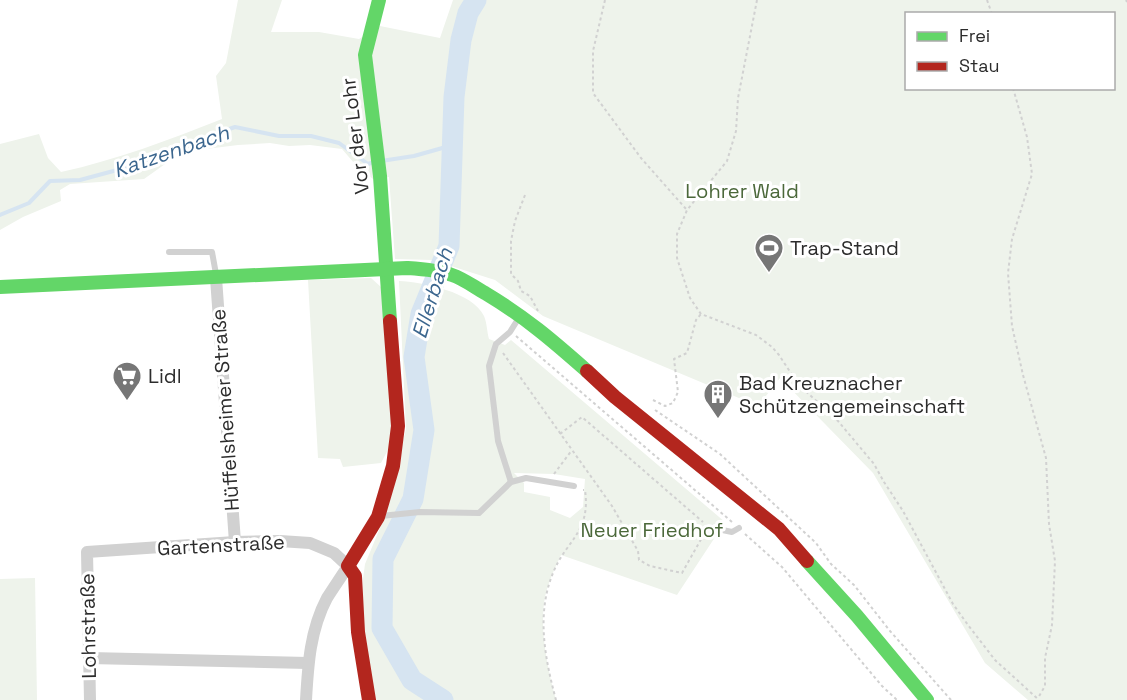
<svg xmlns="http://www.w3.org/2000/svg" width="1127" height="700" font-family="'Space Grotesk',sans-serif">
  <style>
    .green { fill: #eef3eb; fill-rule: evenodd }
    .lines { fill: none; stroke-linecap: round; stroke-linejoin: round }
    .stream { stroke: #d6e4f1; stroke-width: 4 }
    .river { stroke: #d6e4f1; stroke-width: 21 }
    .path { stroke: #d1d1d1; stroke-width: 2; stroke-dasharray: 3 3; stroke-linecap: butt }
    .lane { stroke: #d1d1d1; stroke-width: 6 }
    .street { stroke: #d1d1d1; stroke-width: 12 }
    .fast { stroke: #63d668; stroke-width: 14 }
    .jam { stroke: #b3261e; stroke-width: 14 }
    .labels { text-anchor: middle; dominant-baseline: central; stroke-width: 6; stroke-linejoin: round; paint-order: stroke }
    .street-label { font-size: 20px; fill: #2c2c2c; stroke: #fff }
    .park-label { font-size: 20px; fill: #4b683a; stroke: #fff }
    .poi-label { font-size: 20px; fill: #2c2c2c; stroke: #fff; text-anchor: start }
    .water-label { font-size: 21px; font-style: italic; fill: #3b668e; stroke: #fff }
  </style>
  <rect width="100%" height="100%" fill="#fff"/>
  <!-- green -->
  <g class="green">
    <path d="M 238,0 L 282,0 L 271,32 L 319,32 L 359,39 L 380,26 L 440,38 L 453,0 L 1127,0 L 1127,700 L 1028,700 L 985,663 L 873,473 L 780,378 L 758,406 L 543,316 L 495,280 L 432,260 L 395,259 L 389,177 L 373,179 L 354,163 L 342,149 L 310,145 L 289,146 L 270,143 L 238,145 L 182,152 L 144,179 L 70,184 L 60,190 L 61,201 L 23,217 L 0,230 L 0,144 L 39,134 L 48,158 L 61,172 C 116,160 169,140 222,119 L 216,76 L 226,63 ZM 906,14 L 1114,14 L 1114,88 L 906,88 Z"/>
    <polygon points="371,278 382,288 392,421 390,446 381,463 343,467 340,459 318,458 308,280"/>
    <path d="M 399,281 C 422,282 473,292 484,316 C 487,323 487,332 489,339 L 505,345 L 511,340 L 725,522 L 677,595 L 561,555 C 554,570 546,587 544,603 C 540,634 548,670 556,700 L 372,700 L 363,657 L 363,579 L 365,564 L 380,528 L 406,429 ZM 514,473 L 554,474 L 585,479 L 583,507 L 570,518 L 550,510 L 550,497 L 524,492 L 524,483 Z"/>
    <polygon points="35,578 37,700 0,700 0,579"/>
  </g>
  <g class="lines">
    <!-- stream -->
    <g class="stream">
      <polyline points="381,161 414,156 453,145"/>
      <polyline points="0,215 29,203 50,181 80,180 158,159 212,135 235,127 279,136 311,136 339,143 368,164 374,162"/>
    </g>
    <!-- river -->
    <polyline class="river" points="443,700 412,680 382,628 383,559 413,499 424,430 414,357 421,314 449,246 454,97 461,40 468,13 476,0"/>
    <!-- path -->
    <g class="path">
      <polyline points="605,0 593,51 593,93 641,158 687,210"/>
      <polyline points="757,0 738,98 736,131 727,161 687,210 677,234 677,258 690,298 701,314 756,335 772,347 779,355 798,384 838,421 874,464 884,482 903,511 953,604 968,625 995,660 1039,700"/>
      <polyline points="987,0 992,14"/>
      <polyline points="1126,0 1127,2"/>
      <polyline points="1013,88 1027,137 1032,174 1012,239 1008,273 1012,326 1023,375 1046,458 1049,524 1055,561 1052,625 1045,658 1045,686 1038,698"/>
      <polyline points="525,195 515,221 511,241 511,274 518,281 521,291 530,296 538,311"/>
      <polyline points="516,336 732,522"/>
      <polyline points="503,353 612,506 638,551 639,560 650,566 682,573 704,534"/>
      <polyline points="653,400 665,406 673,403 678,392 674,359 687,353 696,320 701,314"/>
      <polyline points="655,410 720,454 816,543 831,564 854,585 890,631 951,700"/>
      <polyline points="560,434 582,417 703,522"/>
      <polyline points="554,474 572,450"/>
      <polyline points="745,534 782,567 882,686 897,700"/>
      <path d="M 556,700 C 545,659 536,614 553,573 C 566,540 591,533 585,490 L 583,490"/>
    </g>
    <!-- lane -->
    <g class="lane">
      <polyline points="169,252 212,252 216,274"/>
      <polyline points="511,482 498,441 489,366 496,344 510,332 520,316"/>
      <polyline points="381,516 420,512 479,513 511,482 526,478 574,486"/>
      <polyline points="708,527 732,532 739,528"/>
    </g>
    <!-- street -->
    <g class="street">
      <polyline points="216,278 235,542"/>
      <polyline points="89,658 308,663"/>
      <path d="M 90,700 L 87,552 L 235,542 L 280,541 L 310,543 L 334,553 L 348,566 C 341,577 334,587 327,598 C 310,630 308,665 306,700"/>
    </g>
    <!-- fast -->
    <g class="fast">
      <polyline points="379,0 365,55 380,176 390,321"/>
      <path d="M 0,287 L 407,268 C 422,269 438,270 452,275 C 464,279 474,287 485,293 C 525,317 552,340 587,371"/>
      <polyline points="807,561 857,616 927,700"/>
    </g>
    <!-- jam -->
    <g class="jam">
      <polyline points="587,371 615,397 779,529 807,561"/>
      <polyline points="369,700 358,632 355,576 348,566 378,517 393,466 398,426 390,321"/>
    </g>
  </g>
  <!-- icons -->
  <defs>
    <g id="stadium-pin" transform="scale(1.5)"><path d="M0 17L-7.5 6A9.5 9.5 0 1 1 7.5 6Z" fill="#767676" stroke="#fff"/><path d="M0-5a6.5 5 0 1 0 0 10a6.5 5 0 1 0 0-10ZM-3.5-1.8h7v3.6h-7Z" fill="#fff"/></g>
    <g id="supermarket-pin" transform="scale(1.5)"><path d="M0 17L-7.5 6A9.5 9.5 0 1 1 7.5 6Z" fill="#767676" stroke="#fff"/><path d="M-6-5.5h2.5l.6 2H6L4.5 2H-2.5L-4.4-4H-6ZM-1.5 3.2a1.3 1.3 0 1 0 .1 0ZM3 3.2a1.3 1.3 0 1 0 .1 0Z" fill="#fff"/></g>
    <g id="building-pin" transform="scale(1.5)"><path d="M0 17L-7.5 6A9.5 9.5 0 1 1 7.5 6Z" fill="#767676" stroke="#fff"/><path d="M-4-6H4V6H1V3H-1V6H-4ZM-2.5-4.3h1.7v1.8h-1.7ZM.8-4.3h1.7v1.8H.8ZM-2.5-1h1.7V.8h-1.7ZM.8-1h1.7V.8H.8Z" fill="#fff"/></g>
  </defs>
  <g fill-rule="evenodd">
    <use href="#stadium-pin" x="769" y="248"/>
    <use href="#supermarket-pin" x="127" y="376"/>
    <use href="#building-pin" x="718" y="394"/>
  </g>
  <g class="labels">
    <!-- street labels -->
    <g class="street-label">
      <text transform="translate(355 136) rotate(-97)">Vor der Lohr</text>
      <text transform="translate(225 410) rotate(-94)">Hüffelsheimer Straße</text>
      <text transform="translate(221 545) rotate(-3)">Gartenstraße</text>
      <text transform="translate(88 626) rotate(-91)">Lohrstraße</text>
    </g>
    <!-- park labels -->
    <g class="park-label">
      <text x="742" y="191">Lohrer Wald</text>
      <text x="652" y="530">Neuer Friedhof</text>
    </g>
    <!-- poi labels -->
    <g class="poi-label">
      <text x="790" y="248">Trap-Stand</text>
      <text x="148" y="376">Lidl</text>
      <text x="739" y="383">Bad Kreuznacher<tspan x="739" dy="23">Schützengemeinschaft</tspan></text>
    </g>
    <!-- water labels -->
    <g class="water-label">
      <text transform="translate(171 151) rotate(-19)">Katzenbach</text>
      <text transform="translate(432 293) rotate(-73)">Ellerbach</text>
    </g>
  </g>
  <!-- legend -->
  <rect x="905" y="12" width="210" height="78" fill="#ffffff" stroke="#ababab" stroke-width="1.5"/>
  <rect x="917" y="32" width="30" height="9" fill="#63d668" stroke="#ababab" stroke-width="1.5"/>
  <text x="959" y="42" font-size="18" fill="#2c2c2c">Frei</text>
  <rect x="917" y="62" width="30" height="9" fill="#b3261e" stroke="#ababab" stroke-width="1.5"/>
  <text x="959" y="72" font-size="18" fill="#2c2c2c">Stau</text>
</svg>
